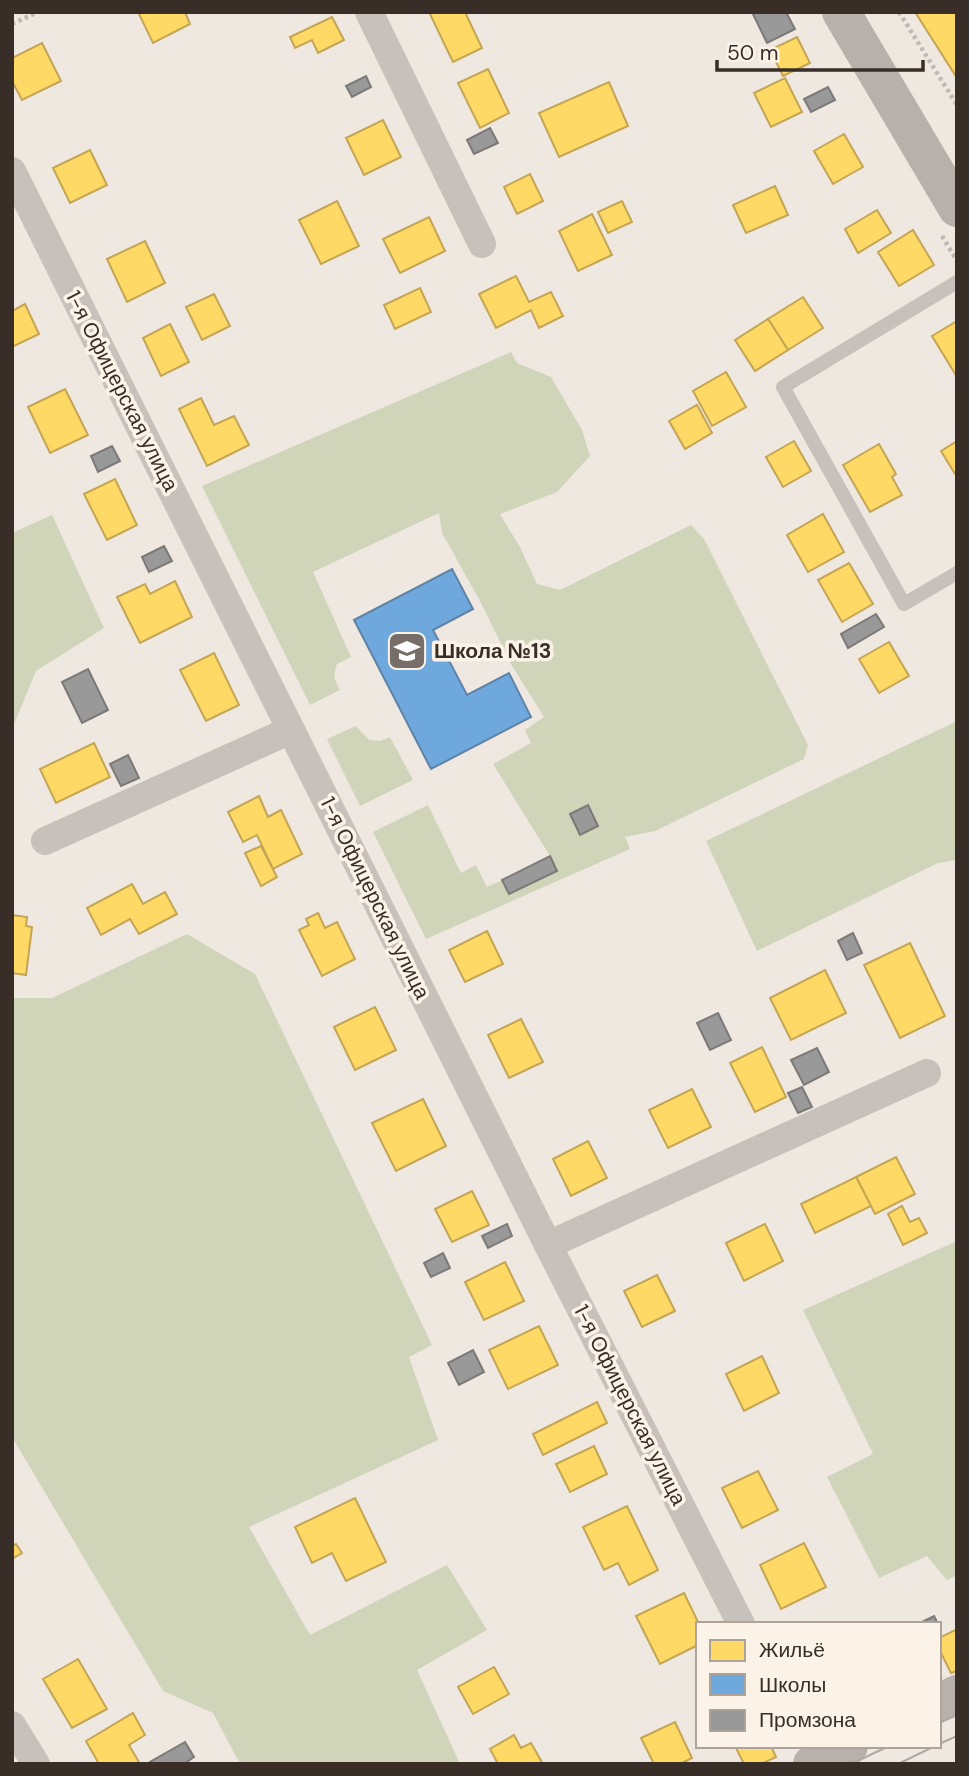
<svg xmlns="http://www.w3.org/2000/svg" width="969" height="1776" font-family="'DM Sans',sans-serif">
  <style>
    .green { fill: #d0d5ba }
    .homes { fill: #ffd966; stroke: #c4a553; stroke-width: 2 }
    .schools { fill: #6fa8dc; stroke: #5f83a6; stroke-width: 2 }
    .industry { fill: #999; stroke: #7c7977; stroke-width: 2 }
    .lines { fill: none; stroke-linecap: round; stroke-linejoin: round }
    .path { stroke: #c1b8b2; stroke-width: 4.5; stroke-dasharray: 3.5 3.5; stroke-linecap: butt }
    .lane { stroke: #c8c0ba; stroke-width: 14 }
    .street { stroke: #c8c0ba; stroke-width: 28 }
    .secondary { stroke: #b8b0aa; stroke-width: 38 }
    .tram { stroke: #afa9a5; stroke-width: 2 }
    .labels { text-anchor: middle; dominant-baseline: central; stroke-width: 7; stroke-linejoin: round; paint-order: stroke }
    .street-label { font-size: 21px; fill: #392d28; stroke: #fbf2e8 }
    .poi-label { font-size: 21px; font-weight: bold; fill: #392d28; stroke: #fbf2e8; text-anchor: start }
  </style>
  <rect width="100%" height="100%" fill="#eee8e1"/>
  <!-- green -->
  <g class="green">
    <path d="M 511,352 L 517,363 L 551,377 L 582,430 L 590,456 L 557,492 L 500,514 L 521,549 L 537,584 L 560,590 L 691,525 L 704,539 L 808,745 L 804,759 L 655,831 L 625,837 L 630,849 L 426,939 L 373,832 L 428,805 L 461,873 L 476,865 L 487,887 L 502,880 L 509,894 L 557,871 L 550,856 L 493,764 L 531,743 L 525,730 L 544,717 L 512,666 L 480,601 L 442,533 L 439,513 L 313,572 L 351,657 L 337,664 C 333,675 334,680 340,690 L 310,705 L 202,486 Z"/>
    <polygon points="52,515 104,628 36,671 12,729 12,533"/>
    <polygon points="957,721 957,860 938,863 757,951 706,841"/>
    <polygon points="356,726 369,740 380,741 390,737 413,780 360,806 327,739"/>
    <polygon points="187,934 255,974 432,1345 409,1357 438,1440 249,1527 310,1635 447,1565 487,1630 417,1670 460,1764 240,1764 213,1713 163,1691 12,1437 12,998 52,998"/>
    <polygon points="957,1241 957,1575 947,1580 927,1556 879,1578 827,1477 873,1454 803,1310"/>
  </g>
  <!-- homes -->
  <g class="homes">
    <polygon points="138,12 185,12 190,24 153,43"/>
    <polygon points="429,12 465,12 482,48 453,62"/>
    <polygon points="915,12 957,12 957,78"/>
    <polygon points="332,17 344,40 318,53 312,40 295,48 290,37"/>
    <polygon points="797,37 810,63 783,76 770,50"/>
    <polygon points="42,43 61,81 22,100 12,81 12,58"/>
    <polygon points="488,69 509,113 480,128 458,83"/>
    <polygon points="785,78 802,112 771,127 754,93"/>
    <polygon points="609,82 628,126 559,157 539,113"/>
    <polygon points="383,120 401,157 364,175 346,138"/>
    <polygon points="844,134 863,167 833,184 814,151"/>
    <polygon points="90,150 107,185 70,203 53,168"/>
    <polygon points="530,174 543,201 517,214 504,187"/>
    <polygon points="775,186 788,215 746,233 733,205"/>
    <polygon points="337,201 359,246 321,264 299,220"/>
    <polygon points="622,201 632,222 608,233 598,212"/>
    <polygon points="877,210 891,233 858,253 845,229"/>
    <polygon points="592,214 612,255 578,271 559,231"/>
    <polygon points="429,217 445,251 400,273 383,239"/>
    <polygon points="913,230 934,265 899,286 878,252"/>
    <polygon points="145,241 165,283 127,302 107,259"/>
    <polygon points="516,276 529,302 551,292 563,316 539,328 531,310 496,328 479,294"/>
    <polygon points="420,288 431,312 395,329 384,305"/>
    <polygon points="214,294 230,326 202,340 186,307"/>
    <polygon points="803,297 823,328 788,350 768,319"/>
    <polygon points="25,304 39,334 12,347 12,311"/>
    <polygon points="768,319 788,350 755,371 735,340"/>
    <polygon points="957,321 957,377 932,336"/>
    <polygon points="170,324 189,362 161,376 143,338"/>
    <polygon points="726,372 746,407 712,426 693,391"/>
    <polygon points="65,389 88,435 50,453 28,407"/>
    <polygon points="201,398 214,425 234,416 249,445 207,466 179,409"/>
    <polygon points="697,405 712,433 685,449 669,421"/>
    <polygon points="794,441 811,471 783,487 766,457"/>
    <polygon points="957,441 957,473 955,474 941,451"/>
    <polygon points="879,444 896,474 892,477 902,495 870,512 843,465"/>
    <polygon points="115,479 137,525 107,540 84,494"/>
    <polygon points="823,514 844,552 808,572 787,535"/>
    <polygon points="849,563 873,604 842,622 818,580"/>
    <polygon points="175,581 192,617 140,643 117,597 145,584 150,594"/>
    <polygon points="889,642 909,676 879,693 859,659"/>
    <polygon points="214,653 239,705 206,721 180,670"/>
    <polygon points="94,743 110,777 56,803 40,769"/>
    <polygon points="259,796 268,817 281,810 302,854 273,869 257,835 243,842 228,812"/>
    <polygon points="261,846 277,877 261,886 245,853"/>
    <polygon points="132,884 143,904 165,892 177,914 139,934 130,919 101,935 87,908"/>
    <polygon points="318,913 325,928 337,922 355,959 322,976 299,930 309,925 306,919"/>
    <polygon points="12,915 27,917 26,926 32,927 26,975 12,973"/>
    <polygon points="487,931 503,964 465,982 449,950"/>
    <polygon points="910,943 945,1016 900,1038 864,965"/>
    <polygon points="825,970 846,1013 791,1040 770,998"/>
    <polygon points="375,1007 396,1050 355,1070 334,1027"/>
    <polygon points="521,1019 543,1062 509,1078 488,1035"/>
    <polygon points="762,1047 786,1097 755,1112 730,1063"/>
    <polygon points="692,1089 711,1127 668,1148 649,1110"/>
    <polygon points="423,1099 446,1146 396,1171 372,1123"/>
    <polygon points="588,1141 607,1178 571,1196 553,1159"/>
    <polygon points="896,1157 915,1194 875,1214 856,1177"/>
    <polygon points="856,1177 871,1206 815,1233 801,1204"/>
    <polygon points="472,1191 489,1225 452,1242 435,1209"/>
    <polygon points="902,1206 910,1222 919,1218 927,1233 903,1245 888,1214"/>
    <polygon points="765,1224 783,1261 744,1281 726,1243"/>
    <polygon points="505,1262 524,1301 484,1320 465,1282"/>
    <polygon points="657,1275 675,1311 642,1327 624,1291"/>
    <polygon points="539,1326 558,1365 508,1389 489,1350"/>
    <polygon points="762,1356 779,1393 744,1411 726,1374"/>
    <polygon points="597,1402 607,1423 543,1455 533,1434"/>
    <polygon points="594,1446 607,1474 570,1492 556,1464"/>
    <polygon points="758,1471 778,1510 742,1528 722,1488"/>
    <polygon points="355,1498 386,1562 346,1581 332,1553 312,1563 295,1527"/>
    <polygon points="627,1506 658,1570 629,1585 618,1563 604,1570 583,1527"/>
    <polygon points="804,1543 826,1587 781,1609 760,1565"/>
    <polygon points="16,1544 22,1553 12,1559 12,1546"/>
    <polygon points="684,1593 699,1624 698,1645 660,1664 636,1616"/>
    <polygon points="957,1629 957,1671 951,1673 939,1649 939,1638"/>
    <polygon points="78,1659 107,1709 72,1728 43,1679"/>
    <polygon points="494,1667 509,1694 473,1714 458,1687"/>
    <polygon points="133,1713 145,1735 129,1745 140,1764 99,1764 86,1741"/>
    <polygon points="675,1722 692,1758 680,1764 654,1764 641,1738"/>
    <polygon points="514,1735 521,1748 531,1743 543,1764 498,1764 490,1749"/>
    <polygon points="735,1746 771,1746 776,1757 761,1764 744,1764"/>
  </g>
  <!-- schools -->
  <polygon class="schools" points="452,569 473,609 433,630 467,695 509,673 531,717 431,769 354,620"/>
  <!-- industry -->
  <g class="industry">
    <polygon points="752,12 786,12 795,29 767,43"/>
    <polygon points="366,76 371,87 352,97 346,86"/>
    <polygon points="828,87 835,100 811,112 804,99"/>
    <polygon points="490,128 498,143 474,154 467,140"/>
    <polygon points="112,446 120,461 98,472 91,456"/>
    <polygon points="164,546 172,561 149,572 142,557"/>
    <polygon points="876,614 884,627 848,648 841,634"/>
    <polygon points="88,669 108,710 82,723 62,682"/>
    <polygon points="128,755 139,778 121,786 110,764"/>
    <polygon points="588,805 598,826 580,835 570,814"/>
    <polygon points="550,856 557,871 509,894 502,880"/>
    <polygon points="853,933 862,953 847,960 838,941"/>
    <polygon points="718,1013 731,1040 710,1050 697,1023"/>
    <polygon points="817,1048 829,1072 804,1085 791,1060"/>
    <polygon points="802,1087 812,1107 798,1113 788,1093"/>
    <polygon points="507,1224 512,1236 488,1248 482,1236"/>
    <polygon points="443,1253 450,1268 431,1277 424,1263"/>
    <polygon points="473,1350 484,1372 459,1385 448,1363"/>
    <polygon points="934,1616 938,1624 918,1624"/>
    <polygon points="185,1742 194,1757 184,1764 151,1764 150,1762"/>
  </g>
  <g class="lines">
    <!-- path -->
    <g class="path">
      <polyline points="899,12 957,105"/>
      <polyline points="12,24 38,12"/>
      <polyline points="942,236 957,261"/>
    </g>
    <!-- lane -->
    <polyline class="lane" points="957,282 783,387 904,604 957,573"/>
    <!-- street -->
    <g class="street">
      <polyline points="369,12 482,244"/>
      <polyline points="12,171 548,1245 741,1624"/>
      <polyline points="45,841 291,730"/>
      <polyline points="548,1245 927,1073"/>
      <polyline points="12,1725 36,1764"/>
    </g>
    <!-- secondary -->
    <g class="secondary">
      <polyline points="841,12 957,208"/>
      <polyline points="939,1703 957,1694"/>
      <polyline points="812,1764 849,1746"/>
    </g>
    <!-- tram -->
    <g class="tram">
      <polyline points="939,1723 957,1715"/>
      <polyline points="939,1744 957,1736"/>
      <polyline points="851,1764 889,1746"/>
      <polyline points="898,1764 935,1746"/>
    </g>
  </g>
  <!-- icons -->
  <defs>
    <g id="school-square" transform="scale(2.0125)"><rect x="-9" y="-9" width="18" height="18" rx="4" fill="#786e69" stroke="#fbf2e8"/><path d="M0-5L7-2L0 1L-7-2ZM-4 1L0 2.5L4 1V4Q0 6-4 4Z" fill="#fff"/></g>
  </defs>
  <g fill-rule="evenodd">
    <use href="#school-square" x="407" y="651"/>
  </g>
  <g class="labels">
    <!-- street labels -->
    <g class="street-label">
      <text transform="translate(122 391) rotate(63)">1-я Офицерская улица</text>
      <text transform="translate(375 898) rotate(64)">1-я Офицерская улица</text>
      <text transform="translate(630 1405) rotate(63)">1-я Офицерская улица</text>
    </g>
    <!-- poi labels -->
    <g class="poi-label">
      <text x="434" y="651">Школа №13</text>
    </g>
  </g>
  <!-- border -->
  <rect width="969" height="1776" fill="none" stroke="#392d28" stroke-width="28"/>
  <!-- legend -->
  <rect x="696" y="1622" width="245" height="126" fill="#fbf2e8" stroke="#ada39b" stroke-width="2"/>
  <rect x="710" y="1640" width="35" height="21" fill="#ffd966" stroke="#ada39b" stroke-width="2"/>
  <text x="759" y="1657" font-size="21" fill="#392d28">Жильё</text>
  <rect x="710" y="1674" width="35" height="21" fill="#6fa8dc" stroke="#ada39b" stroke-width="2"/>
  <text x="759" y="1692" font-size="21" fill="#392d28">Школы</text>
  <rect x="710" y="1710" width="35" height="21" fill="#999999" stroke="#ada39b" stroke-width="2"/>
  <text x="759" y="1727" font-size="21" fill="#392d28">Промзона</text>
  <!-- scale -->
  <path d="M717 60v10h206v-10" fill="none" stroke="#392d28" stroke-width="3.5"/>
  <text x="727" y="60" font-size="21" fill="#392d28" stroke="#fbf2e8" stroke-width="5" paint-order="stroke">50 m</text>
</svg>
